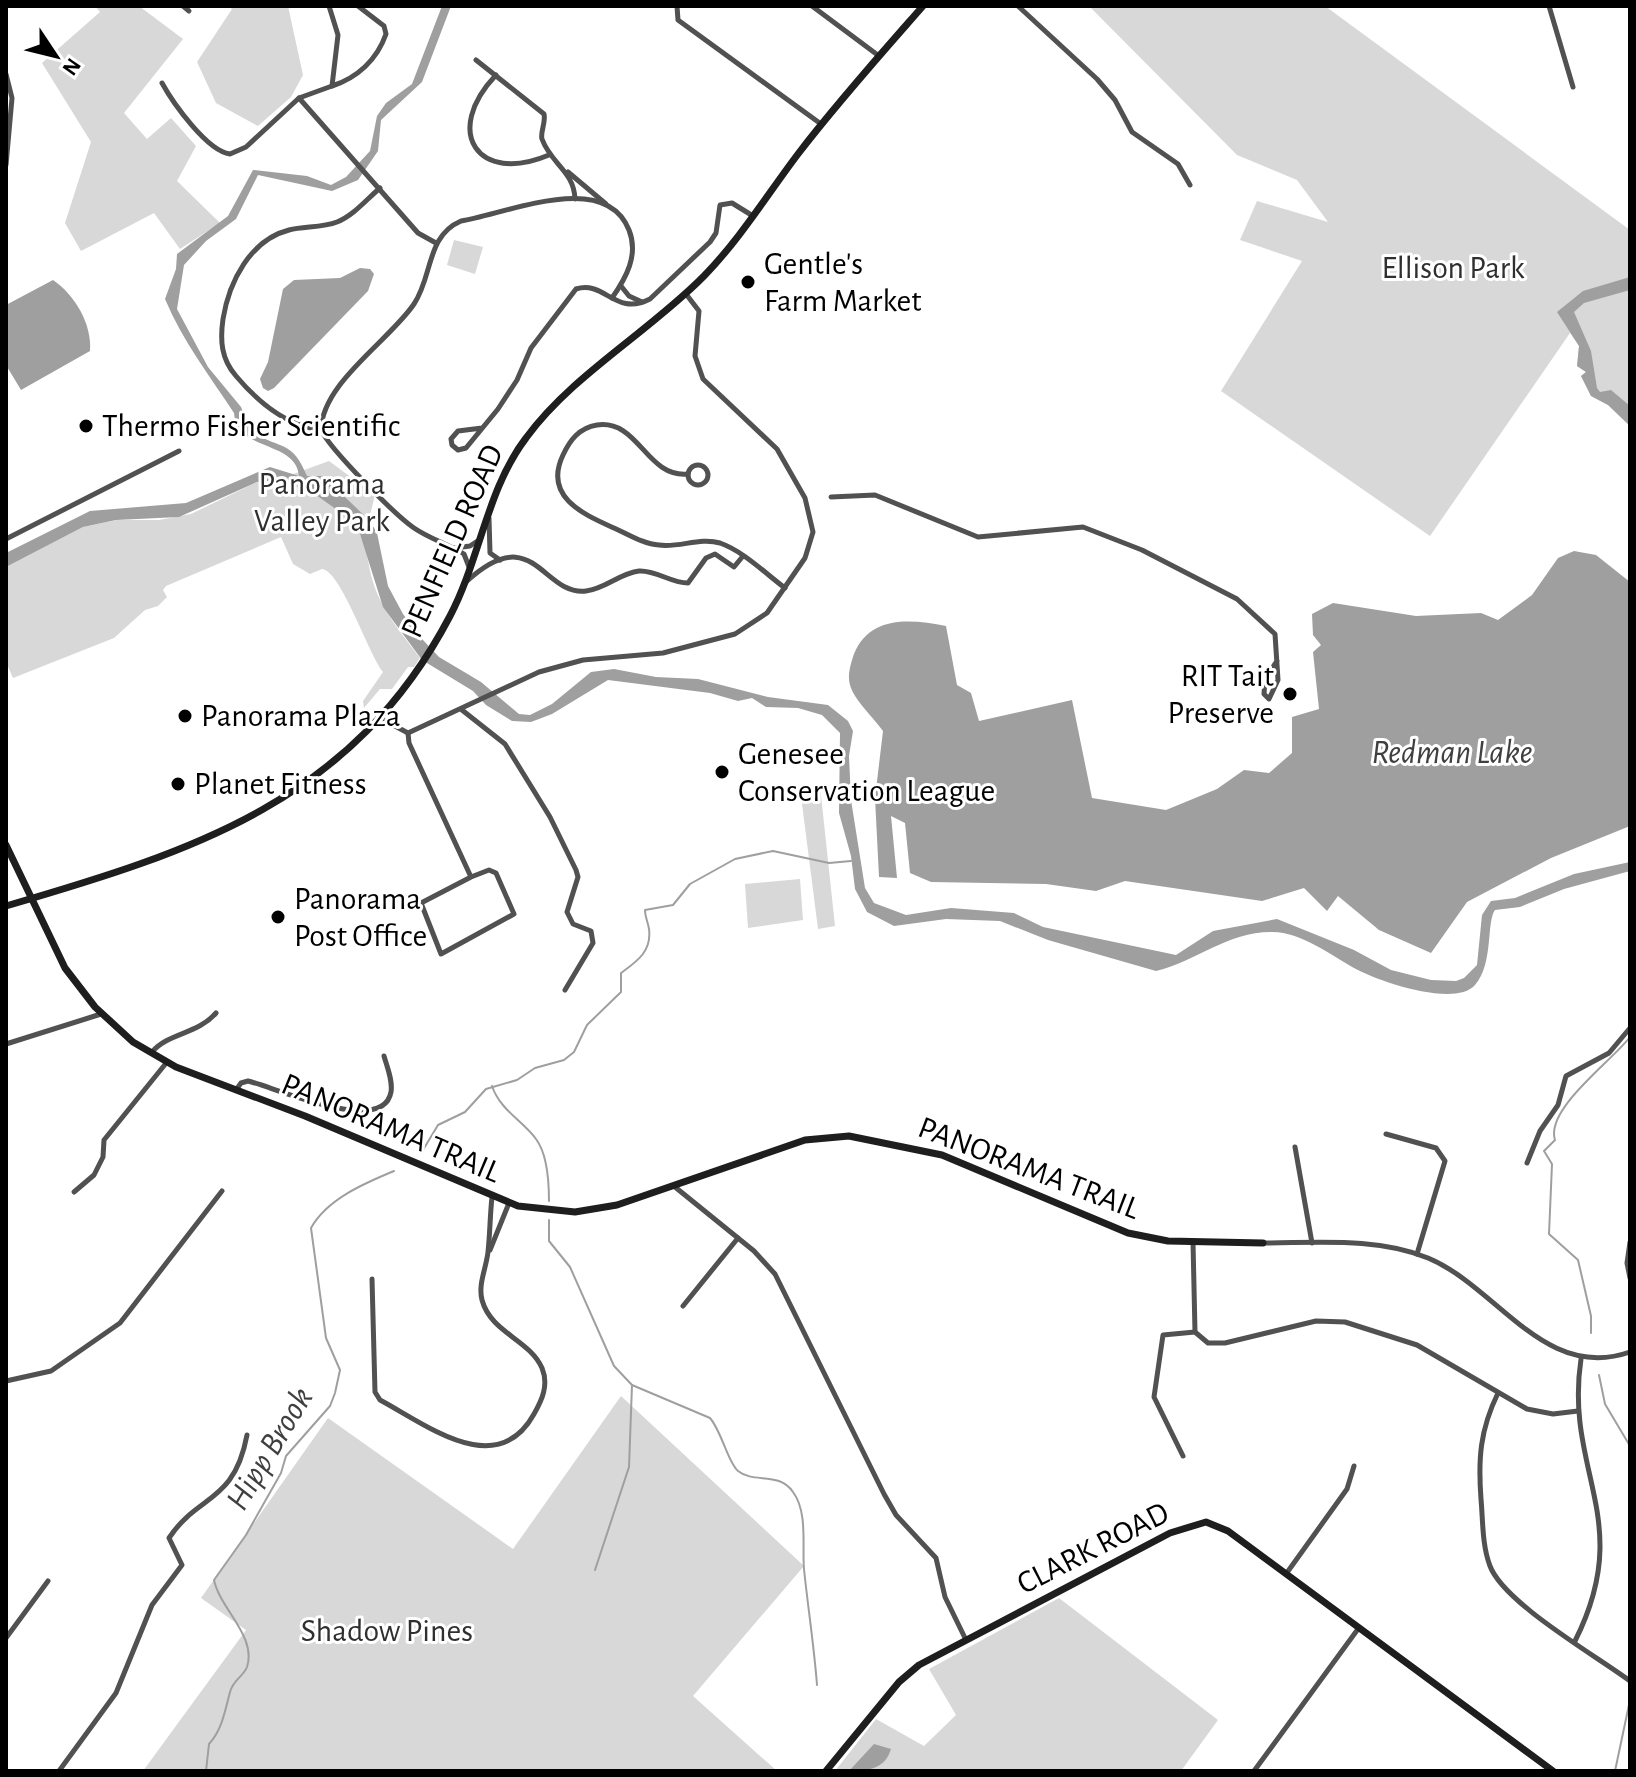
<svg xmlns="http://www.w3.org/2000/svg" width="1636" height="1777" font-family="'Alegreya Sans',sans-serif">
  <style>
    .green { fill: #d8d8d8 }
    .water { fill: #9f9f9f }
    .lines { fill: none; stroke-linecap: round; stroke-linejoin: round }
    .stream { stroke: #9f9f9f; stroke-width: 2 }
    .street { stroke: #515151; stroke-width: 5 }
    .secondary { stroke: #1e1e1e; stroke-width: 7 }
    .poi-dot { fill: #000; stroke: #fff; stroke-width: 3 }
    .labels { text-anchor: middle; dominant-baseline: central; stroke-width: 6; stroke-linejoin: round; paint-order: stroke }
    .poi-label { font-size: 32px; fill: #000; stroke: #fff; text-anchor: start }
    .park-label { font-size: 32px; fill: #2f2f2f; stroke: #fff }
    .street-label { font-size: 32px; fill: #000; stroke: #fff }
    .water-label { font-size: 34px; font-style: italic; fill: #404040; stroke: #fff }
  </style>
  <rect width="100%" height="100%" fill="#fff"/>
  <!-- green -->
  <g class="green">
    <polygon points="95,6 139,6 183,39 124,113 147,139 171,118 196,146 177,181 220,223 180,249 154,213 81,251 65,223 91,142 42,63 100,12"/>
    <polygon points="228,6 288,6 303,75 291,97 258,126 216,103 197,62 232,9"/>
    <polygon points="1089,6 1325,6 1630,230 1630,426 1608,405 1591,396 1581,376 1586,372 1577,366 1579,346 1570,333 1430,536 1221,391 1302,261 1240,240 1257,201 1328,222 1297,180 1237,155"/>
    <polygon points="454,240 483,247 475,274 447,265"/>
    <path d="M 329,461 L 375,495 L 368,523 L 356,528 C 368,545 367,563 373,582 C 382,611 403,635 420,658 L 414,667 L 408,667 L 392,689 L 380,689 L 364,708 L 363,701 L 383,672 C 368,653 341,571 322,569 L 310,574 L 293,564 L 281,537 L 166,586 L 163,590 L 167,597 L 158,606 L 145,610 L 114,638 L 13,678 L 6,662 L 6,567 L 83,527 L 117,520 L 159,520 L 191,514 L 257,482 L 274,481 Z"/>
    <polygon points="820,786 835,926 818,929 800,788"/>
    <polygon points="800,879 803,920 748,928 745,884"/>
    <polygon points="621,1396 804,1566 693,1696 777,1771 143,1771 246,1630 201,1598 328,1418 513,1549"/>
    <polygon points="1059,1598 1218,1720 1181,1771 835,1771 876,1719 924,1746 956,1715 929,1669"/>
  </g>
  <!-- water -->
  <g class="water">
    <path d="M 442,6 L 451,6 L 422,82 L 381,120 L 378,151 L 358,180 L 332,191 L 258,175 L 236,219 L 206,241 L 184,265 L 177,309 L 208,367 L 241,407 L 251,431 C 280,450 292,439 307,476 L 323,476 L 370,521 L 377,533 L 388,586 L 403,614 L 423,640 L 439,657 L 481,682 L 519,714 L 530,715 L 552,704 L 591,672 L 614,669 L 656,677 L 698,679 L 768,697 L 828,705 L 848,721 L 853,731 L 849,756 L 851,800 L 865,888 L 874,903 L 906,915 L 951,908 L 1014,913 L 1043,927 L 1176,955 L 1213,931 L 1277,919 L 1354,950 L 1391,970 L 1431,980 L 1456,981 L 1464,978 L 1477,965 L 1482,915 L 1491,901 L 1515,898 L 1574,874 L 1630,862 L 1630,871 L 1564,889 L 1520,907 L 1495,910 C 1486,922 1494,963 1475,985 C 1455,1008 1377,981 1354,968 C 1331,955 1299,931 1271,932 C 1227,932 1197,961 1156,971 L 1048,940 L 1000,921 L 946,919 L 894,926 L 867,912 L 855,889 L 851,856 L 839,813 L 840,733 L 822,715 L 798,708 L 766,707 L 752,698 L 738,701 L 710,693 L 608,680 L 552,714 L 531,722 L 512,721 L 486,705 L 473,691 L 422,660 L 383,607 L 360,534 L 340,512 L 309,490 L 270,481 L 257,482 L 179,517 L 116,520 L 83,527 L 6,567 L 6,553 L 90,511 L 186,503 L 270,467 L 299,476 C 296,440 236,452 234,413 C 210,376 183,342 165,299 L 176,269 L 177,254 L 228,216 L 253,170 L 307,176 L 331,185 L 346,177 L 370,151 L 377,116 L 386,103 L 412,84 Z"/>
    <polygon points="360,268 370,269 374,274 368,291 274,388 268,391 263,388 260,379 268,362 283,289 294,280 340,278"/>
    <polygon points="1630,277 1630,290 1584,303 1574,312 1591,351 1597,388 1600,392 1611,390 1630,406 1630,426 1608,405 1591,396 1581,376 1586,372 1577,366 1579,346 1557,312 1583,291"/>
    <path d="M 53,280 C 75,295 92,324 90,351 L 21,390 L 6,365 L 6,305 Z"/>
    <path d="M 1574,551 L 1596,555 L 1630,582 L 1630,826 L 1551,858 L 1467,902 L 1431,953 L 1379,930 L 1338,896 L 1327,911 L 1304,888 L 1262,901 L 1125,881 L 1096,891 L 1046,884 L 931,882 L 910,873 L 905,823 L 891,816 L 897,878 L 879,877 L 875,798 L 883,731 C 874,718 854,700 850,685 C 847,675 851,663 854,654 C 870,615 911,619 946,626 L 957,685 L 971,693 L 979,721 L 1072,700 L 1092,798 L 1166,810 L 1217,789 L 1244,770 L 1269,773 L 1292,753 L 1292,717 L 1319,709 L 1313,652 L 1321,645 L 1313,635 L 1312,614 L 1333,603 L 1416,616 L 1481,613 L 1498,620 L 1532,595 L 1558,558 Z"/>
    <path d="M 874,1744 L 891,1749 C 885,1769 868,1771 849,1771 Z"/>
  </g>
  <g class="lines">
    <!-- stream -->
    <g class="stream">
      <path d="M 492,1086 C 500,1110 523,1121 536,1139 C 548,1155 549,1182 549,1201"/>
      <path d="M 423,1150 L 438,1125 L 465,1112 L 486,1089 L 517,1080 L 535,1068 L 564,1060 L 574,1052 L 587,1025 L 621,992 L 621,973 C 636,962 652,952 649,929 C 648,922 645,917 645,910 L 673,905 L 690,884 L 735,859 L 773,851 L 829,863 L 851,861"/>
      <path d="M 549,1220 L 549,1241 L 570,1267 L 614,1366 L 632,1385 L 710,1418 C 722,1432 728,1463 738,1471 C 754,1484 779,1471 793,1492 C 808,1512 802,1547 804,1569 C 808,1608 814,1646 817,1685"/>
      <path d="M 1591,1333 L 1591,1316 L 1578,1260 L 1549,1234 L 1552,1164 L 1544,1151 L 1555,1140 C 1545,1109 1612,1061 1630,1037"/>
      <polyline points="1599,1375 1605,1404 1630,1446"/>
      <polyline points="595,1570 629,1467 632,1385"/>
      <path d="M 206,1771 L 209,1744 C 222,1730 225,1711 230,1692 C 233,1680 243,1677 247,1667 C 257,1636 220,1609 214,1580 L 246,1535 L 281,1473 L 286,1456 L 330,1406 L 335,1393 L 340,1370 L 326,1338 L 311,1228 C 327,1199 365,1183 394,1171"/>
      <polyline points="1615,1771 1630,1700"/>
    </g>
    <!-- street -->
    <g class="street">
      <polyline points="183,6 189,11"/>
      <path d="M 329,6 L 338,35 L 332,86 C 357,78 377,60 386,34 L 384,26 L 358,6"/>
      <polyline points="677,6 678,20 821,124"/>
      <polyline points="812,6 879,56"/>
      <polyline points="1018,6 1097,79 1115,100 1132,132 1178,164 1190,185"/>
      <polyline points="1549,6 1573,87"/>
      <path d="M 476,60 L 544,114 C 546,123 540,132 542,139 C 551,164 574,171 575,199"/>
      <polyline points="6,74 12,98 6,165"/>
      <path d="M 496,75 C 442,132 478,185 549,155"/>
      <path d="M 162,83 C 173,103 207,151 230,154 L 246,147 L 299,98 L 332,86"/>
      <polyline points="299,98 418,233 436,243"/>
      <polyline points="568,172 606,204"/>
      <polyline points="621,286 629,296 642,302"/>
      <path d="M 482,428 L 458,431 L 451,439 L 452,445 L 458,450 L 466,448 L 498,409 L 517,380 L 531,348 L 576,289 C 605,280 615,317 650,299 L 710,242 L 716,233 L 720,205 L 732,203 L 753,216"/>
      <path d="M 321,430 C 286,426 258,402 236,376 C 221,359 220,340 223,319 C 229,282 250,240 289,230 C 304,226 322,228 337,222 C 353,216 367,199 380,188"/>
      <circle cx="698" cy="475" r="10"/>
      <path d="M 688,474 C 646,478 639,419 597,425 C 579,428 570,440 563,455 C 543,497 583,514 614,528 C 628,534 643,544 659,545 C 679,548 700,537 720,543 C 743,551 765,573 785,588"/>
      <polyline points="831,497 875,495 978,537 1083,527 1142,550 1237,599 1275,634 1278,680 1269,699 1264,694 1265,679 1277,661"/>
      <polyline points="489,518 490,553 500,560"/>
      <polyline points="6,539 179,451"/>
      <polyline points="455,548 470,546 479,540"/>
      <path d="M 469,567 L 464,554 C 448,544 430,539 414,528 C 395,515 330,449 321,430 C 322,383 389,341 414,304 C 433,276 426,236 461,221 C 506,214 605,169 629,230 C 639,255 626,278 612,298"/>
      <path d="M 466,582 C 534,519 542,596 586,591 C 605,589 620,573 639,571 C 656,570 671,583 688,583 L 706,558 L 715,554 L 734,567 L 743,556"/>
      <polyline points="462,710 505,744 550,817 576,870 578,877 567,912 573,924 591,931 593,943 565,990"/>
      <polyline points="380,718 408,733 539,672 583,660 663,653 735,634 767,613 805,558 813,532 805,498 777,449 703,379 695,356 699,311 686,294"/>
      <polyline points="408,733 409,743 471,877 421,903 441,954 514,914 496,873 489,870 471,877"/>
      <polyline points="6,1044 101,1014"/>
      <path d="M 152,1052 C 168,1033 198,1034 216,1013"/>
      <path d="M 236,1090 L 241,1083 L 248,1081 C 274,1087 383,1137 391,1092 C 393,1081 387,1067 384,1056"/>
      <polyline points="1386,1134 1436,1148 1445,1161 1417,1254"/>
      <polyline points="1295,1147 1312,1243"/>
      <polyline points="1527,1163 1540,1131 1558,1105 1566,1076 1609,1053 1630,1028"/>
      <polyline points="675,1187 754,1251 775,1274 884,1494 896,1515 936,1558 945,1597 966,1640"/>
      <polyline points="74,1192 94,1175 103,1157 104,1140 167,1062"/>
      <polyline points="1193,1242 1195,1332 1208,1343 1225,1343 1316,1321 1345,1322 1417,1345 1527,1409 1553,1414 1578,1411"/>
      <polyline points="1630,1242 1627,1263 1630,1278"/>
      <path d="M 1263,1243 C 1317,1243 1377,1237 1428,1258 C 1498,1287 1544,1382 1630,1352"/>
      <polyline points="490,1250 509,1203"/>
      <path d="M 372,1279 L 375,1392 L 380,1400 C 427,1425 497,1481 534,1414 C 542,1400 549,1385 542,1368 C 529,1339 491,1333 482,1300 C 478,1284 486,1269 488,1252 C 490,1234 490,1215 492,1197"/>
      <polyline points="683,1306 738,1238"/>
      <polyline points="6,1381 51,1371 120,1323 222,1191"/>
      <path d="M 1498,1393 C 1480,1430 1478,1459 1481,1499 C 1483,1521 1482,1545 1490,1566 C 1504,1603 1595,1655 1630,1681"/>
      <polyline points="1183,1456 1154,1397 1163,1335 1195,1332"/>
      <polyline points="1286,1574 1347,1489 1354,1466"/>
      <polyline points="6,1638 48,1581"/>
      <path d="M 1575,1641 C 1636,1520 1564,1472 1581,1359"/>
      <path d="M 59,1771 L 116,1693 L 152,1605 L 182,1565 L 169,1538 C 198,1494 234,1504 247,1435"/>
      <polyline points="1254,1771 1358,1629"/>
    </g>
    <!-- secondary -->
    <g class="secondary">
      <polyline points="6,845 65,968 95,1007 133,1042 176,1067 305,1116 518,1206 575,1212 617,1205 805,1140 849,1136 942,1155 1128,1233 1168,1241 1263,1243"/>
      <path d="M 6,906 C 194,851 353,801 450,616 C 480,559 487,489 526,438 C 572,375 649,332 704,276 C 740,239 767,195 798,154 C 837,103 880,55 923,6"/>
      <polyline points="826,1771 899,1682 919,1665 1170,1533 1206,1522 1228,1531 1553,1771"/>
    </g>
  </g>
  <!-- markers -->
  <g class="poi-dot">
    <circle cx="748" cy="282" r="8"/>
    <circle cx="86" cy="426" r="8"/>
    <circle cx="1290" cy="694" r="8"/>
    <circle cx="185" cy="716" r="8"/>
    <circle cx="722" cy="772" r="8"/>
    <circle cx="178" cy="784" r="8"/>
    <circle cx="278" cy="917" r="8"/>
  </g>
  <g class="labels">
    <!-- poi labels -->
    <g class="poi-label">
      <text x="764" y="264">Gentle's<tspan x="764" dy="37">Farm Market</tspan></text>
      <text x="102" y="426">Thermo Fisher Scientific</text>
      <text x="1274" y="676" text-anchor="end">RIT Tait<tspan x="1274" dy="37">Preserve</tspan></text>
      <text x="201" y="716">Panorama Plaza</text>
      <text x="738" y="754">Genesee<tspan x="738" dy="37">Conservation League</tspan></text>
      <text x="194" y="784">Planet Fitness</text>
      <text x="294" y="899">Panorama<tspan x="294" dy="37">Post Office</tspan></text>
    </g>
    <!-- park labels -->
    <g class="park-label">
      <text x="1453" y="268">Ellison Park</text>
      <text x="322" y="484">Panorama<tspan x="322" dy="37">Valley Park</tspan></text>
      <text x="387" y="1631">Shadow Pines</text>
    </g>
    <!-- street labels -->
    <g class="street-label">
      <text transform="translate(452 541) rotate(-66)">PENFIELD ROAD</text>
      <text transform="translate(391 1128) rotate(23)">PANORAMA TRAIL</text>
      <text transform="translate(1029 1168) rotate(21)">PANORAMA TRAIL</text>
      <text transform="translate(1093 1548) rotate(-27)">CLARK ROAD</text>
    </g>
    <!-- water labels -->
    <g class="water-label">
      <text x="1452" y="753">Redman Lake</text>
      <text transform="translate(270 1449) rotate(-59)">Hipp Brook</text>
    </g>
  </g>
  <!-- border -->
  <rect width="1636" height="1777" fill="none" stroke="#000000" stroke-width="16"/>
  <!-- north arrow -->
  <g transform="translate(56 56) rotate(125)" stroke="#ffffff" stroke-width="6" paint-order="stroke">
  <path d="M0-6L14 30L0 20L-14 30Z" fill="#000000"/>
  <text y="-12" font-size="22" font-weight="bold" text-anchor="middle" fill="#000000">N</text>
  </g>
</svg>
